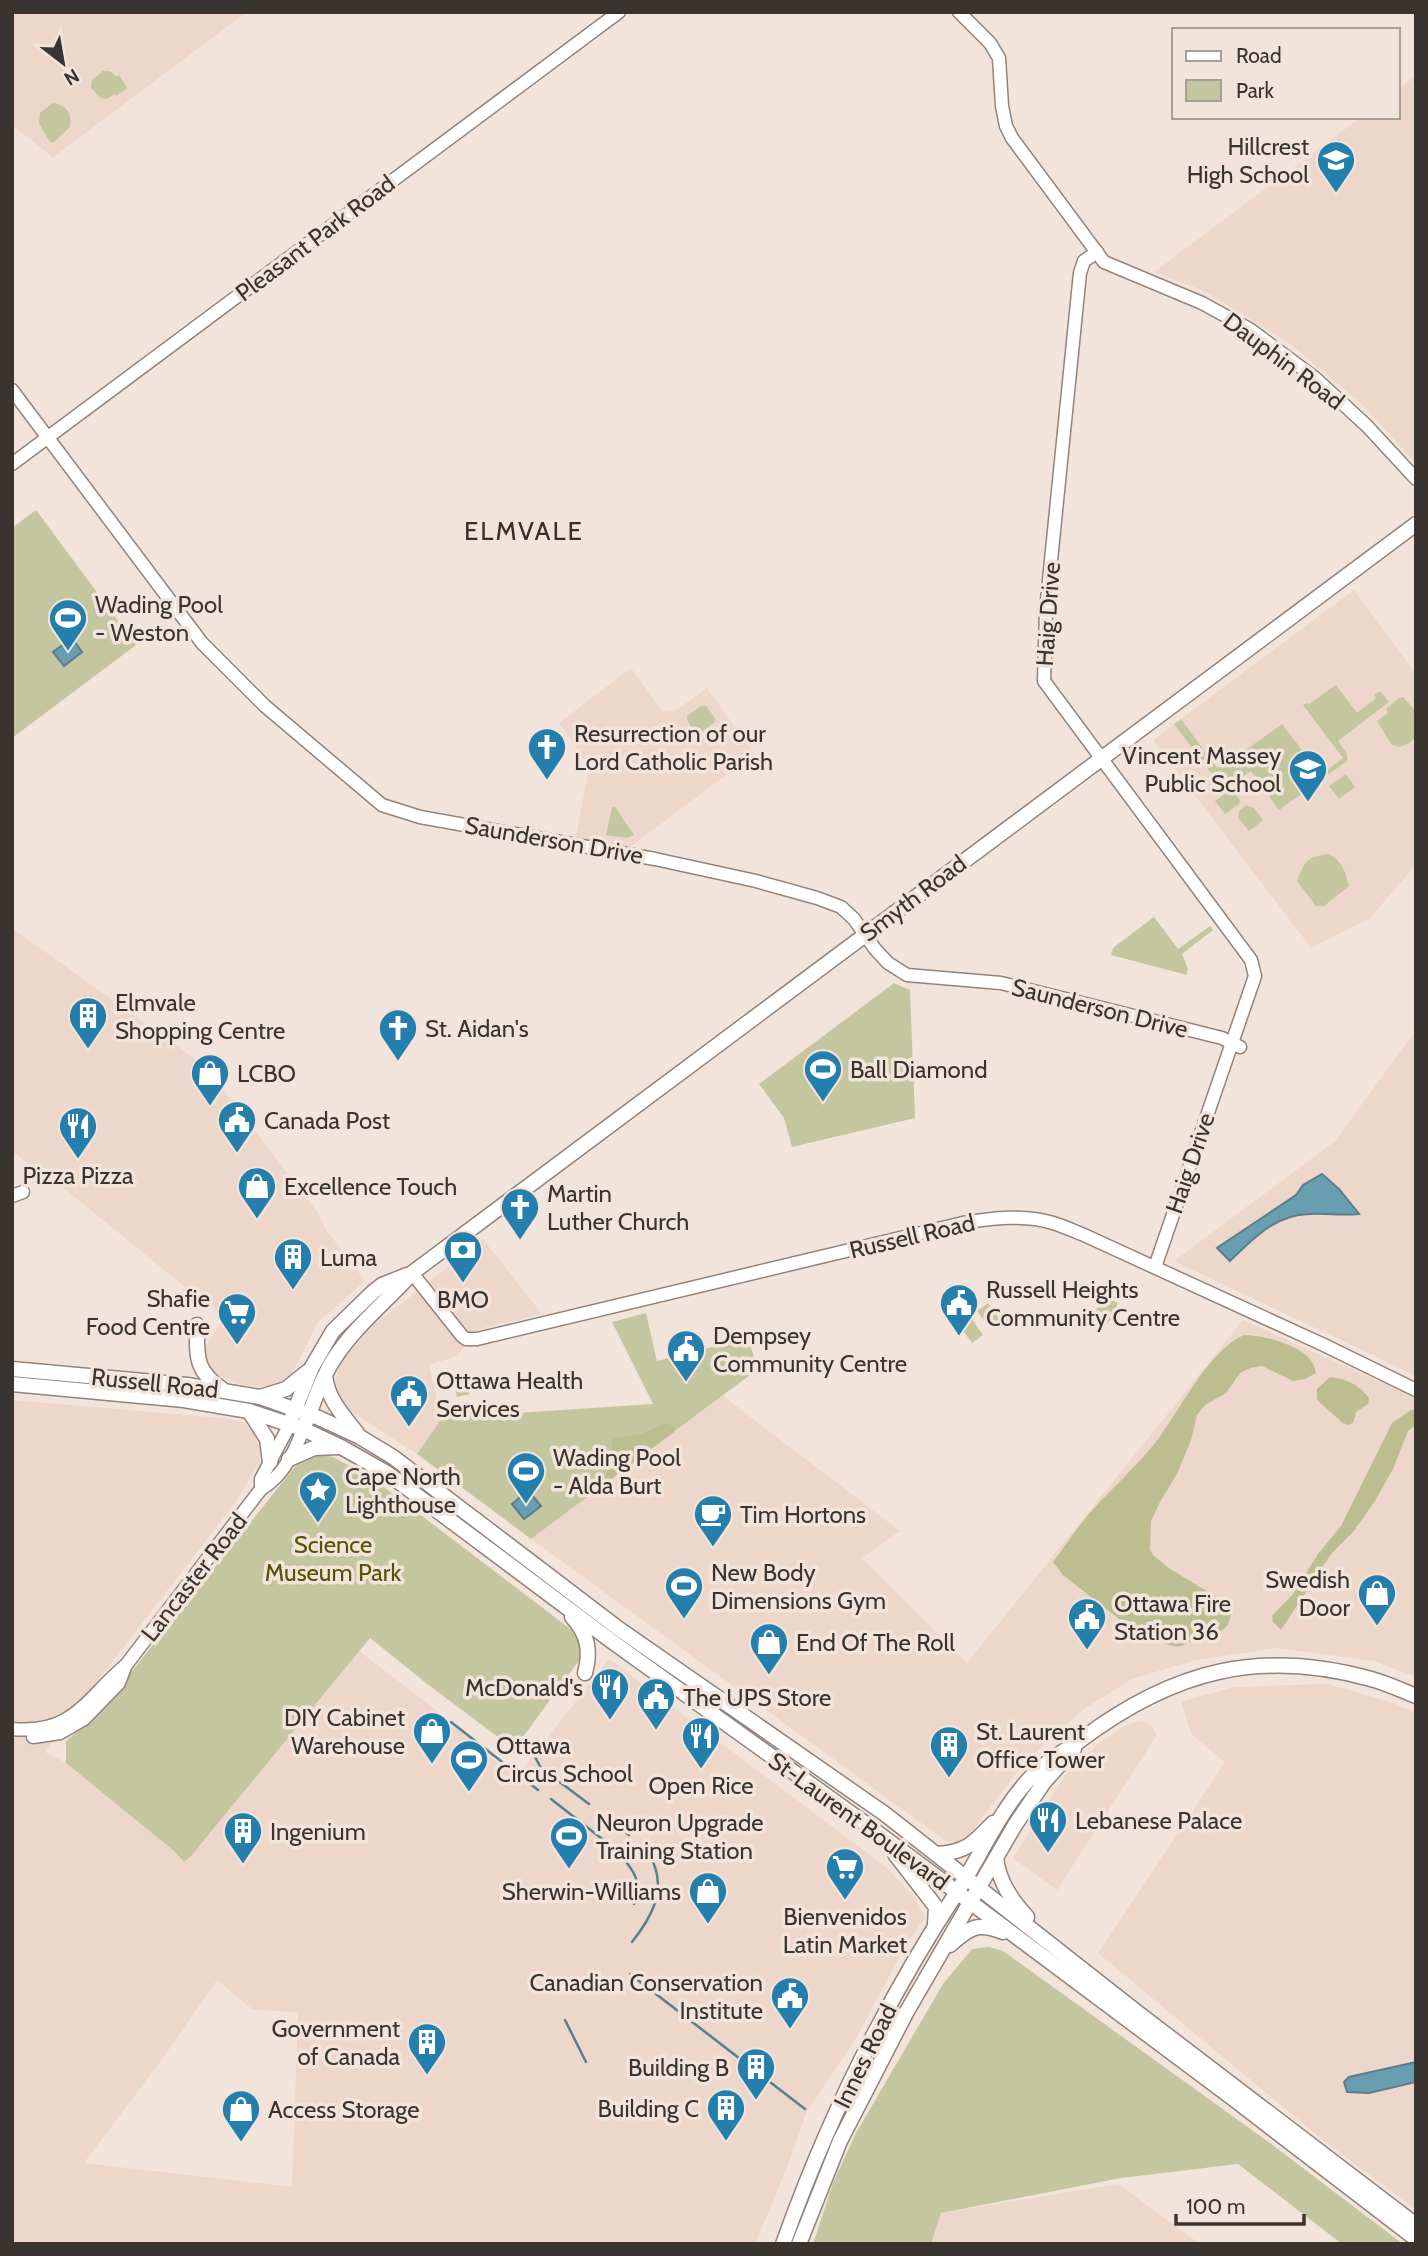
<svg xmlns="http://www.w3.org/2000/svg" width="1428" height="2256" font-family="Cabin,sans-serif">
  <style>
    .built { fill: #edd7ca; fill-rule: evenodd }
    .green { fill: #c4c6a0 }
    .forest { fill: #bcbe90 }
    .water { fill: #689eb0; stroke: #5a7e8a; stroke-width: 2 }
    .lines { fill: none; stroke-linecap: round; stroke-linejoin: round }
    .stream { stroke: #5a7e8a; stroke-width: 2.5 }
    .tertiary-casing { stroke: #91847c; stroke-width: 15 }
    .secondary-casing { stroke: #91847c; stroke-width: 17 }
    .tertiary { stroke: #fff; stroke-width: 12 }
    .secondary { stroke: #fff; stroke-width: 14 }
    .labels { text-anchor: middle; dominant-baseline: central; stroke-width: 7; stroke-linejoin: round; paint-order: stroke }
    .poi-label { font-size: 24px; fill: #3a3431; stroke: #f3e4db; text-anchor: start }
    .street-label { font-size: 24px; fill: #3a3431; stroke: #f3e4db }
    .park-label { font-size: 24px; fill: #535404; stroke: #f3e4db }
    .neighbourhood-label { font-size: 26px; letter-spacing: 2px; fill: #392e27; stroke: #f3e4db }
  </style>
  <rect width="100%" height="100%" fill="#f3e4db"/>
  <!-- built -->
  <g class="built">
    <polygon points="12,12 247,12 53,157 12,125"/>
    <polygon points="1416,76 1416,464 1363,405 1289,343 1204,291 1154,272 1361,117 1398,117 1398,89"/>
    <polygon points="1354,590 1416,674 1416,865 1369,919 1311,948 1153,740"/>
    <polygon points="631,668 662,711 677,710 707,688 754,754 630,847 576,837 589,766 559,723"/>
    <polygon points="12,928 205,1066 319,1214 325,1228 365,1281 318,1322 292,1374 279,1384 259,1387 236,1383 217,1374 206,1363 203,1351 223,1318 44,1172 27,1163 12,1151"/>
    <polygon points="1416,1030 1416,1376 1174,1261 1335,1141"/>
    <polygon points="483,1239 542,1314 479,1329 457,1356 429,1365 442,1418 417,1454 352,1412 338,1397 334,1383 341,1362 374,1325"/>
    <polygon points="1243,1320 1416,1398 1416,1677 1374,1661 1276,1648 1192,1661 1132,1679 1084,1709 1025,1762 969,1835 958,1843 946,1841 531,1539 723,1396 900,1531 862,1558 967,1663"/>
    <path d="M 12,1400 L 232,1419 L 244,1423 L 256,1435 L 261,1454 L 259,1463 L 235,1503 L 78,1706 L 45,1752 L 66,1763 L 174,1851 L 184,1862 L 191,1856 L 359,1651 L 431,1706 L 516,1778 L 609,1659 L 886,1867 L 916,1899 L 925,1918 L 907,1943 L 854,2042 L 807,2111 L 786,2170 L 755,2244 L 12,2244 ZM 217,1980 L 253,2010 L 298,2012 L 292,2187 L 84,2163 L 163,2058 Z"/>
    <polygon points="1328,1684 1390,1702 1416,1713 1416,2210 1319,2137 1098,1953 1225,1762 1192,1735 1181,1702 1234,1687"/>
    <polygon points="1143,1721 1151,1725 1157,1735 1057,1890 1013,1858 1065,1776 1098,1744 1123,1727 1132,1723"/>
    <polygon points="1118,2184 1200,2244 931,2244 941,2213"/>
  </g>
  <!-- green -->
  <g class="green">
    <polygon points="103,71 110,71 116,76 119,75 126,86 126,89 116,96 115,94 106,99 101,98 91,88 92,80"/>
    <path d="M 53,103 C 67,105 72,113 70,127 L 54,142 L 50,142 L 39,123 L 40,113 Z"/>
    <polygon points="36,510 136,645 12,738 12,528"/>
    <polygon points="1336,685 1357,713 1376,698 1374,695 1380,691 1389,702 1338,741 1347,754 1347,761 1279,810 1251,771 1224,790 1174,724 1181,719 1217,768 1230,758 1232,760 1282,724 1321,775 1343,758 1303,705 1307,703 1309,704"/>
    <polygon points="1403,697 1414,709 1416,736 1410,743 1399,747 1391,744 1377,721 1388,713 1386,709 1399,698"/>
    <path d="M 701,706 L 706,706 L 715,718 L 714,723 L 699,734 C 693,732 687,722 687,716 Z"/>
    <polygon points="1346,774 1355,787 1339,799 1329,786"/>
    <polygon points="1231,789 1240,800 1239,804 1225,814 1215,801"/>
    <polygon points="1246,805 1254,808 1263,820 1249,831 1238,818 1239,811"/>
    <polygon points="612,807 615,807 634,835 627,838 606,835"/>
    <path d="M 1329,854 C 1343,862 1345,871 1349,886 L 1324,906 L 1316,906 L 1297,881 C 1305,861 1306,857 1329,854 Z"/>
    <polygon points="1154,917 1178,949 1210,926 1213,930 1182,954 1188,969 1187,975 1111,955 1113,948"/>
    <polygon points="894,983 910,990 915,1118 792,1147 784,1118 759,1084"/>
    <polygon points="1104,1296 1118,1303 1113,1317 1106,1325 1092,1318"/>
    <polygon points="988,1303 1001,1321 990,1329 977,1311"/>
    <polygon points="646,1313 657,1361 748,1338 758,1369 531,1539 417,1454 442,1418 653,1404 612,1322"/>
    <polygon points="970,1316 983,1335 972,1343 959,1325"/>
    <polygon points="465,1378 470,1394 457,1397 453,1381"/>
    <polygon points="315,1453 333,1457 372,1478 577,1634 582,1644 581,1658 514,1749 426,1683 370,1638 191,1856 184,1862 174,1851 66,1763 66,1741 89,1722 116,1691 297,1464"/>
    <polygon points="989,1947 1003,1951 1270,2143 1403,2244 1342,2244 1238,2164 1121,2178 941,2213 931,2244 813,2244 833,2183 856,2133 943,1984 972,1949"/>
  </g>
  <!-- forest -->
  <g class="forest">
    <path d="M 1244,1335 C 1262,1335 1302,1345 1312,1362 C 1314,1365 1315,1369 1316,1373 L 1305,1379 L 1293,1381 L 1262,1366 L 1250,1368 L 1240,1373 L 1226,1393 L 1205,1405 L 1197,1415 L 1191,1440 L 1177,1474 L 1161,1500 L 1151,1521 L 1150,1550 L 1153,1555 L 1170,1569 L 1222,1600 L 1231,1613 C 1229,1635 1211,1635 1194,1640 C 1187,1643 1181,1648 1173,1646 C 1156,1642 1144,1630 1128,1626 L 1063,1575 L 1053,1562 C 1065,1546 1076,1529 1089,1514 C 1110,1490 1135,1468 1155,1443 C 1178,1414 1209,1349 1244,1335 Z"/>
    <path d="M 1330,1377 C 1345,1378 1360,1385 1369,1398 L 1368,1404 L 1356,1412 L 1353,1423 L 1348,1425 L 1343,1423 L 1317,1400 L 1317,1389 Z"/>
    <polygon points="1411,1410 1416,1410 1416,1425 1408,1431 1393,1469 1375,1501 1353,1532 1331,1554 1281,1630 1273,1622 1272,1616 1293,1594 1318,1554 1341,1526 1392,1423"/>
    <polygon points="665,1423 676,1427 674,1432 611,1479 605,1479 613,1458 611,1444 614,1438 642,1434"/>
  </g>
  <!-- water -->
  <g class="water">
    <polygon points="72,638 82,652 64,666 53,652"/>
    <path d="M 1322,1174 L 1339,1189 L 1359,1214 C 1342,1216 1326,1213 1309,1214 C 1274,1215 1253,1239 1230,1261 L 1217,1248 L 1296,1195 L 1303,1185 Z"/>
    <polygon points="528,1490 541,1506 524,1519 512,1504"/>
    <polygon points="1416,2062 1416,2082 1369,2093 1347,2092 1344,2082 1349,2077"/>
  </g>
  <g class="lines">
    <!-- stream -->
    <g class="stream">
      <polyline points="451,1722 538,1790"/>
      <polyline points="542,1745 535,1757 541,1768 589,1804"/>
      <polyline points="551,1799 606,1842"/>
      <polyline points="601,1813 629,1835"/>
      <path d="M 618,1852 C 631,1867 645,1883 634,1904"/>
      <path d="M 632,1942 C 651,1918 666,1892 653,1862"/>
      <polyline points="630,1974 805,2109"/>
      <polyline points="565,2020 586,2062"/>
    </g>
    <!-- tertiary casing -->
    <g class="tertiary-casing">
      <g id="tertiary">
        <polyline points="959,12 990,43 999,58 1002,106 1006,126 1012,138 1104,262 1202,303 1251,330 1315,378 1367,426 1416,479"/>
        <polyline points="1097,252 1084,261 1080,273 1046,610 1044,681 1251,960 1255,976 1155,1267"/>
        <polyline points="12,390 202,643 265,706 382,805 420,817 655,859 756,881 817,898 841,907 854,919 875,949 888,963 907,975 1001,983 1222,1038 1240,1047"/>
        <polyline points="12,464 619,12"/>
        <polyline points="12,1196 23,1192"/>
        <path d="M 412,1273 L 462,1336 L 466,1339 L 477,1339 L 963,1223 C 992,1218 1025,1214 1053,1223 C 1063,1226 1074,1231 1084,1235 L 1324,1345 L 1416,1390"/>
        <polyline points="261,1489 261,1479 290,1424"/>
        <path d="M 12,1729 C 74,1735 86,1698 126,1665 L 261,1489 C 282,1477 295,1452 303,1429"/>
        <polyline points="33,1737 60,1733 84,1719 119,1683 125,1667"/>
      </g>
    </g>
    <!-- secondary casing -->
    <g class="secondary-casing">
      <g id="secondary">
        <path d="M 197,1325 C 197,1355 194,1370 222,1389"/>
        <polyline points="12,1369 187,1385 260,1397 319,1418 360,1437 393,1457 619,1629 885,1814 1138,2013 1416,2225"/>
        <path d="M 325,1376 C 328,1400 343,1415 357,1433"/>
        <polyline points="12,1384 184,1400 249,1411 303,1429 341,1447 387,1473 610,1640 863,1822 1231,2097 1416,2239"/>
        <polyline points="260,1397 286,1389 307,1372"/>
        <polyline points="249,1411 267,1439 270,1462"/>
        <polyline points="292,1417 312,1367 333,1331 373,1292 382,1285 407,1275"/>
        <path d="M 306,1422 C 314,1402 321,1380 332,1362 C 353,1328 385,1303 412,1273 L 1416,524"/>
        <polyline points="289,1459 314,1448 338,1447"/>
        <path d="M 572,1617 C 588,1634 591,1651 585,1673"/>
        <polyline points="895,1854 936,1907 935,1924"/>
        <path d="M 937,1854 C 966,1852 973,1844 993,1823"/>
        <path d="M 996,1858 C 999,1882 1011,1899 1027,1917"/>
        <path d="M 950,1945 C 970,1927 977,1922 1003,1932"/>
        <path d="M 783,2244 C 827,2121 885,2002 957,1892 C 981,1855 1000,1810 1031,1777 C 1046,1761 1065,1751 1082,1739 C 1173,1671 1259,1648 1371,1679 C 1386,1683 1401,1690 1416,1696"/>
        <polyline points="799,2244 840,2141 906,2013 1015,1825 1044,1782 1074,1749"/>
      </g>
    </g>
    <!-- tertiary -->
    <use href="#tertiary" class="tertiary"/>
    <!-- secondary -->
    <use href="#secondary" class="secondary"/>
  </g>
  <!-- icons -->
  <defs>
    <g id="school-pin" transform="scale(2.0125)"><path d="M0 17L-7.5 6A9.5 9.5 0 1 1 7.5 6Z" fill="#257fad" stroke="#f3e4db"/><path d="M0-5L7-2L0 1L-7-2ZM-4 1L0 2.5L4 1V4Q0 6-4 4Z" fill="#fff"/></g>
    <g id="stadium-pin" transform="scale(2.0125)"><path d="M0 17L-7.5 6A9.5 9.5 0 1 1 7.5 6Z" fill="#257fad" stroke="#f3e4db"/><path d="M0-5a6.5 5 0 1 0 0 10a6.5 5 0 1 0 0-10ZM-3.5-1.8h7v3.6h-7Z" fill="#fff"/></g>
    <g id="church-pin" transform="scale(2.0125)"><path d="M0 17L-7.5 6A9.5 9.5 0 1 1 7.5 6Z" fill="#257fad" stroke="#f3e4db"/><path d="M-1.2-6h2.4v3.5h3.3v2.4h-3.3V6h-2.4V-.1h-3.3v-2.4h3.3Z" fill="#fff"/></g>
    <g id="building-pin" transform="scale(2.0125)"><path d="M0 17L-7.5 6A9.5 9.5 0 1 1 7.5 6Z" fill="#257fad" stroke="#f3e4db"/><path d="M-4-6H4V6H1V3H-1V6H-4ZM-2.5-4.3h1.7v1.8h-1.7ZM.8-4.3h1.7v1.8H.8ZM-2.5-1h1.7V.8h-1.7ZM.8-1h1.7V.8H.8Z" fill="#fff"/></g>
    <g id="shop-pin" transform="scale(2.0125)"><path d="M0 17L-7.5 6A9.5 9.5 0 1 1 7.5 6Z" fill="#257fad" stroke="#f3e4db"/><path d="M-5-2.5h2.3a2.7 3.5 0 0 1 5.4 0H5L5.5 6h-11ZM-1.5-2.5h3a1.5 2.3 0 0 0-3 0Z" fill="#fff"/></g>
    <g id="civic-pin" transform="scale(2.0125)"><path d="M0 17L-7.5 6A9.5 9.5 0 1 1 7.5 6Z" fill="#257fad" stroke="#f3e4db"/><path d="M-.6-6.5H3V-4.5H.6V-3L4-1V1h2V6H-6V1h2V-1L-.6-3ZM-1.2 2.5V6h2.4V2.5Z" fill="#fff"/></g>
    <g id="restaurant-pin" transform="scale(2.0125)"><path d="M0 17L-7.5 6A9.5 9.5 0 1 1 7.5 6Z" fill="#257fad" stroke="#f3e4db"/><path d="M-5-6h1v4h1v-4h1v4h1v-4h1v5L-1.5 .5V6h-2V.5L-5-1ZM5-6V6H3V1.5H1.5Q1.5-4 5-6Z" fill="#fff"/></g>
    <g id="bank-pin" transform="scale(2.0125)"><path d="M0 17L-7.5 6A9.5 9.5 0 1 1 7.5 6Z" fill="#257fad" stroke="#f3e4db"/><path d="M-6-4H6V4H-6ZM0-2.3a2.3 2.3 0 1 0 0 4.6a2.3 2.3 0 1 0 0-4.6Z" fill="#fff"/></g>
    <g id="supermarket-pin" transform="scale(2.0125)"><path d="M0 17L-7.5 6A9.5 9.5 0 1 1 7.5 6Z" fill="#257fad" stroke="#f3e4db"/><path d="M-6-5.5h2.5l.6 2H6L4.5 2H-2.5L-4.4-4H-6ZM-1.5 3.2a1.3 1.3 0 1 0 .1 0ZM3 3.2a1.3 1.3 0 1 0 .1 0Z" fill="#fff"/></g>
    <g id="sight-pin" transform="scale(2.0125)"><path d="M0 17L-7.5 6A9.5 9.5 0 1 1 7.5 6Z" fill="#257fad" stroke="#f3e4db"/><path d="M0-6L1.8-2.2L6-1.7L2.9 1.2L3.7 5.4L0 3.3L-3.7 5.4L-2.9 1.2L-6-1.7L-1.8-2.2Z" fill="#fff"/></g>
    <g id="cafe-pin" transform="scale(2.0125)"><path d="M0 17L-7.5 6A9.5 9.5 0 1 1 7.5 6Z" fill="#257fad" stroke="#f3e4db"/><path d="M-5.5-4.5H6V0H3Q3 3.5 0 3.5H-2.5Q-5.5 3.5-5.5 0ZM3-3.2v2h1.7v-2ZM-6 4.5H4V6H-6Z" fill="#fff"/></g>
  </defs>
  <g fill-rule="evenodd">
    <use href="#school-pin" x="1336" y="160"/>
    <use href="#stadium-pin" x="68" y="618"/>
    <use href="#church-pin" x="547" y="747"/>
    <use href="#school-pin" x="1308" y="769"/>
    <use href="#building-pin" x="88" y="1016"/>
    <use href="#church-pin" x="398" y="1028"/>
    <use href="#stadium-pin" x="823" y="1069"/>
    <use href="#shop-pin" x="210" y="1073"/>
    <use href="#civic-pin" x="237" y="1120"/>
    <use href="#restaurant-pin" x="78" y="1126"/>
    <use href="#shop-pin" x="257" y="1186"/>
    <use href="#church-pin" x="520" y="1207"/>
    <use href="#bank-pin" x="463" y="1250"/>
    <use href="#building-pin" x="293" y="1257"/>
    <use href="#civic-pin" x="959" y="1303"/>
    <use href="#supermarket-pin" x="237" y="1312"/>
    <use href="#civic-pin" x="686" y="1349"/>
    <use href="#civic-pin" x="409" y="1394"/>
    <use href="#stadium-pin" x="526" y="1471"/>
    <use href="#sight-pin" x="318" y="1490"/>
    <use href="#cafe-pin" x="713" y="1514"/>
    <use href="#stadium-pin" x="684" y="1586"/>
    <use href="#shop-pin" x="1377" y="1593"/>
    <use href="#civic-pin" x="1087" y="1617"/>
    <use href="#shop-pin" x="769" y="1642"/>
    <use href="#restaurant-pin" x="610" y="1687"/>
    <use href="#civic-pin" x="656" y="1697"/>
    <use href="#shop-pin" x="432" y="1731"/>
    <use href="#restaurant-pin" x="701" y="1736"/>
    <use href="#building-pin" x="949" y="1745"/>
    <use href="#stadium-pin" x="469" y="1759"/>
    <use href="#restaurant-pin" x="1048" y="1820"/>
    <use href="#building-pin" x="243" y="1831"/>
    <use href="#stadium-pin" x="569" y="1836"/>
    <use href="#supermarket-pin" x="845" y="1867"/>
    <use href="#shop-pin" x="708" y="1891"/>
    <use href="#civic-pin" x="790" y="1996"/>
    <use href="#building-pin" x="427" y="2042"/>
    <use href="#building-pin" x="756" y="2067"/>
    <use href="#building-pin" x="726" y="2108"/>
    <use href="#shop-pin" x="241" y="2109"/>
  </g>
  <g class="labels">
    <!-- poi labels -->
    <g class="poi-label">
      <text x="1309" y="146" text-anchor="end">Hillcrest<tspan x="1309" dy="28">High School</tspan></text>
      <text x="95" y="604">Wading Pool<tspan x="95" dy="28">- Weston</tspan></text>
      <text x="574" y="733">Resurrection of our<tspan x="574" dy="28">Lord Catholic Parish</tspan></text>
      <text x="1281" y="755" text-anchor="end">Vincent Massey<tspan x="1281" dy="28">Public School</tspan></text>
      <text x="115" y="1002">Elmvale<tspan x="115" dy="28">Shopping Centre</tspan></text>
      <text x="425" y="1028">St. Aidan's</text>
      <text x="850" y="1069">Ball Diamond</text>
      <text x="237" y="1073">LCBO</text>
      <text x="264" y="1120">Canada Post</text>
      <text x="78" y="1175" text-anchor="middle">Pizza Pizza</text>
      <text x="284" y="1186">Excellence Touch</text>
      <text x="547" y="1193">Martin<tspan x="547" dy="28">Luther Church</tspan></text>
      <text x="320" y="1257">Luma</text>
      <text x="986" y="1289">Russell Heights<tspan x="986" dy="28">Community Centre</tspan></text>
      <text x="210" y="1298" text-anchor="end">Shafie<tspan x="210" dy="28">Food Centre</tspan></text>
      <text x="463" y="1299" text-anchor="middle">BMO</text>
      <text x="713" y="1335">Dempsey<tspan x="713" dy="28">Community Centre</tspan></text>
      <text x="436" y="1380">Ottawa Health<tspan x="436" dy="28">Services</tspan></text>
      <text x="553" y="1457">Wading Pool<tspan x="553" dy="28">- Alda Burt</tspan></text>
      <text x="345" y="1476">Cape North<tspan x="345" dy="28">Lighthouse</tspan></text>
      <text x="740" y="1514">Tim Hortons</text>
      <text x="711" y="1572">New Body<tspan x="711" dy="28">Dimensions Gym</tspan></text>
      <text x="1350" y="1579" text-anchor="end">Swedish<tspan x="1350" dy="28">Door</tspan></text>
      <text x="1114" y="1603">Ottawa Fire<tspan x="1114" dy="28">Station 36</tspan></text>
      <text x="796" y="1642">End Of The Roll</text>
      <text x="583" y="1687" text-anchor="end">McDonald's</text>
      <text x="683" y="1697">The UPS Store</text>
      <text x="405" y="1717" text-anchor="end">DIY Cabinet<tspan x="405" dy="28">Warehouse</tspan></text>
      <text x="976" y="1731">St. Laurent<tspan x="976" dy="28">Office Tower</tspan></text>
      <text x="496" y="1745">Ottawa<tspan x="496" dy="28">Circus School</tspan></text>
      <text x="701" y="1785" text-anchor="middle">Open Rice</text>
      <text x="1075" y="1820">Lebanese Palace</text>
      <text x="596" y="1822">Neuron Upgrade<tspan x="596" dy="28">Training Station</tspan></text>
      <text x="270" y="1831">Ingenium</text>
      <text x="681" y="1891" text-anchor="end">Sherwin-Williams</text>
      <text x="845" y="1916" text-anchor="middle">Bienvenidos<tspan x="845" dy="28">Latin Market</tspan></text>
      <text x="763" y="1982" text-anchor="end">Canadian Conservation<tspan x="763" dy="28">Institute</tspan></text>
      <text x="400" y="2028" text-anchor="end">Government<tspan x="400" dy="28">of Canada</tspan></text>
      <text x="729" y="2067" text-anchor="end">Building B</text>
      <text x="699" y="2108" text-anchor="end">Building C</text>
      <text x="268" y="2109">Access Storage</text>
    </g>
    <!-- street labels -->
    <g class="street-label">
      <text transform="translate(315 238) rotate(-37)">Pleasant Park Road</text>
      <text transform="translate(1284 361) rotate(37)">Dauphin Road</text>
      <text transform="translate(1048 614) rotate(-86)">Haig Drive</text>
      <text transform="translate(554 840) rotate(10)">Saunderson Drive</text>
      <text transform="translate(913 898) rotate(-37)">Smyth Road</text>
      <text transform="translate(1100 1008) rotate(14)">Saunderson Drive</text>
      <text transform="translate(1190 1163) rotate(-71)">Haig Drive</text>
      <text transform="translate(912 1236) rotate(-13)">Russell Road</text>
      <text transform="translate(155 1383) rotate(6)">Russell Road</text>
      <text transform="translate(194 1577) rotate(-52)">Lancaster Road</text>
      <text transform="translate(859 1821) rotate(36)">St-Laurent Boulevard</text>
      <text transform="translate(865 2056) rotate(-64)">Innes Road</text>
    </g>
    <!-- park labels -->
    <g class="park-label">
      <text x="333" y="1544">Science<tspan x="333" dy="28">Museum Park</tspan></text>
    </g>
    <!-- neighbourhood labels -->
    <g class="neighbourhood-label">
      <text x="524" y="531">ELMVALE</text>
    </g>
  </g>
  <!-- border -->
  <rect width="1428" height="2256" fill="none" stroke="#3a3431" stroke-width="28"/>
  <!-- legend -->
  <rect x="1172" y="28" width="228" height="91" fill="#f3e4db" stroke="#a99e97" stroke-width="2"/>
  <rect x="1186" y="51" width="35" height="10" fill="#ffffff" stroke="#a99e97" stroke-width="2"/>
  <text x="1236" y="63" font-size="21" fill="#3a3431">Road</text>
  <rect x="1186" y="80" width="35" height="21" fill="#c4c6a0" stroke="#a99e97" stroke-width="2"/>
  <text x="1236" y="98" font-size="21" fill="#3a3431">Park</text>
  <!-- north arrow -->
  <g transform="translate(63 63) rotate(149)" stroke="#f3e4db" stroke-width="5" paint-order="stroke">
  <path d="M0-5L12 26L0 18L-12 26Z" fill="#3a3431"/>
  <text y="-10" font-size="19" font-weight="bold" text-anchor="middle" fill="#3a3431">N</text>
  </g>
  <!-- scale -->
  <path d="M1176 2214v10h128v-10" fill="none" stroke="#3a3431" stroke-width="3.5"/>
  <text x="1186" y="2214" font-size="21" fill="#3a3431" stroke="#f3e4db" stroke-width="5" paint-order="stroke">100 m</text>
</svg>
